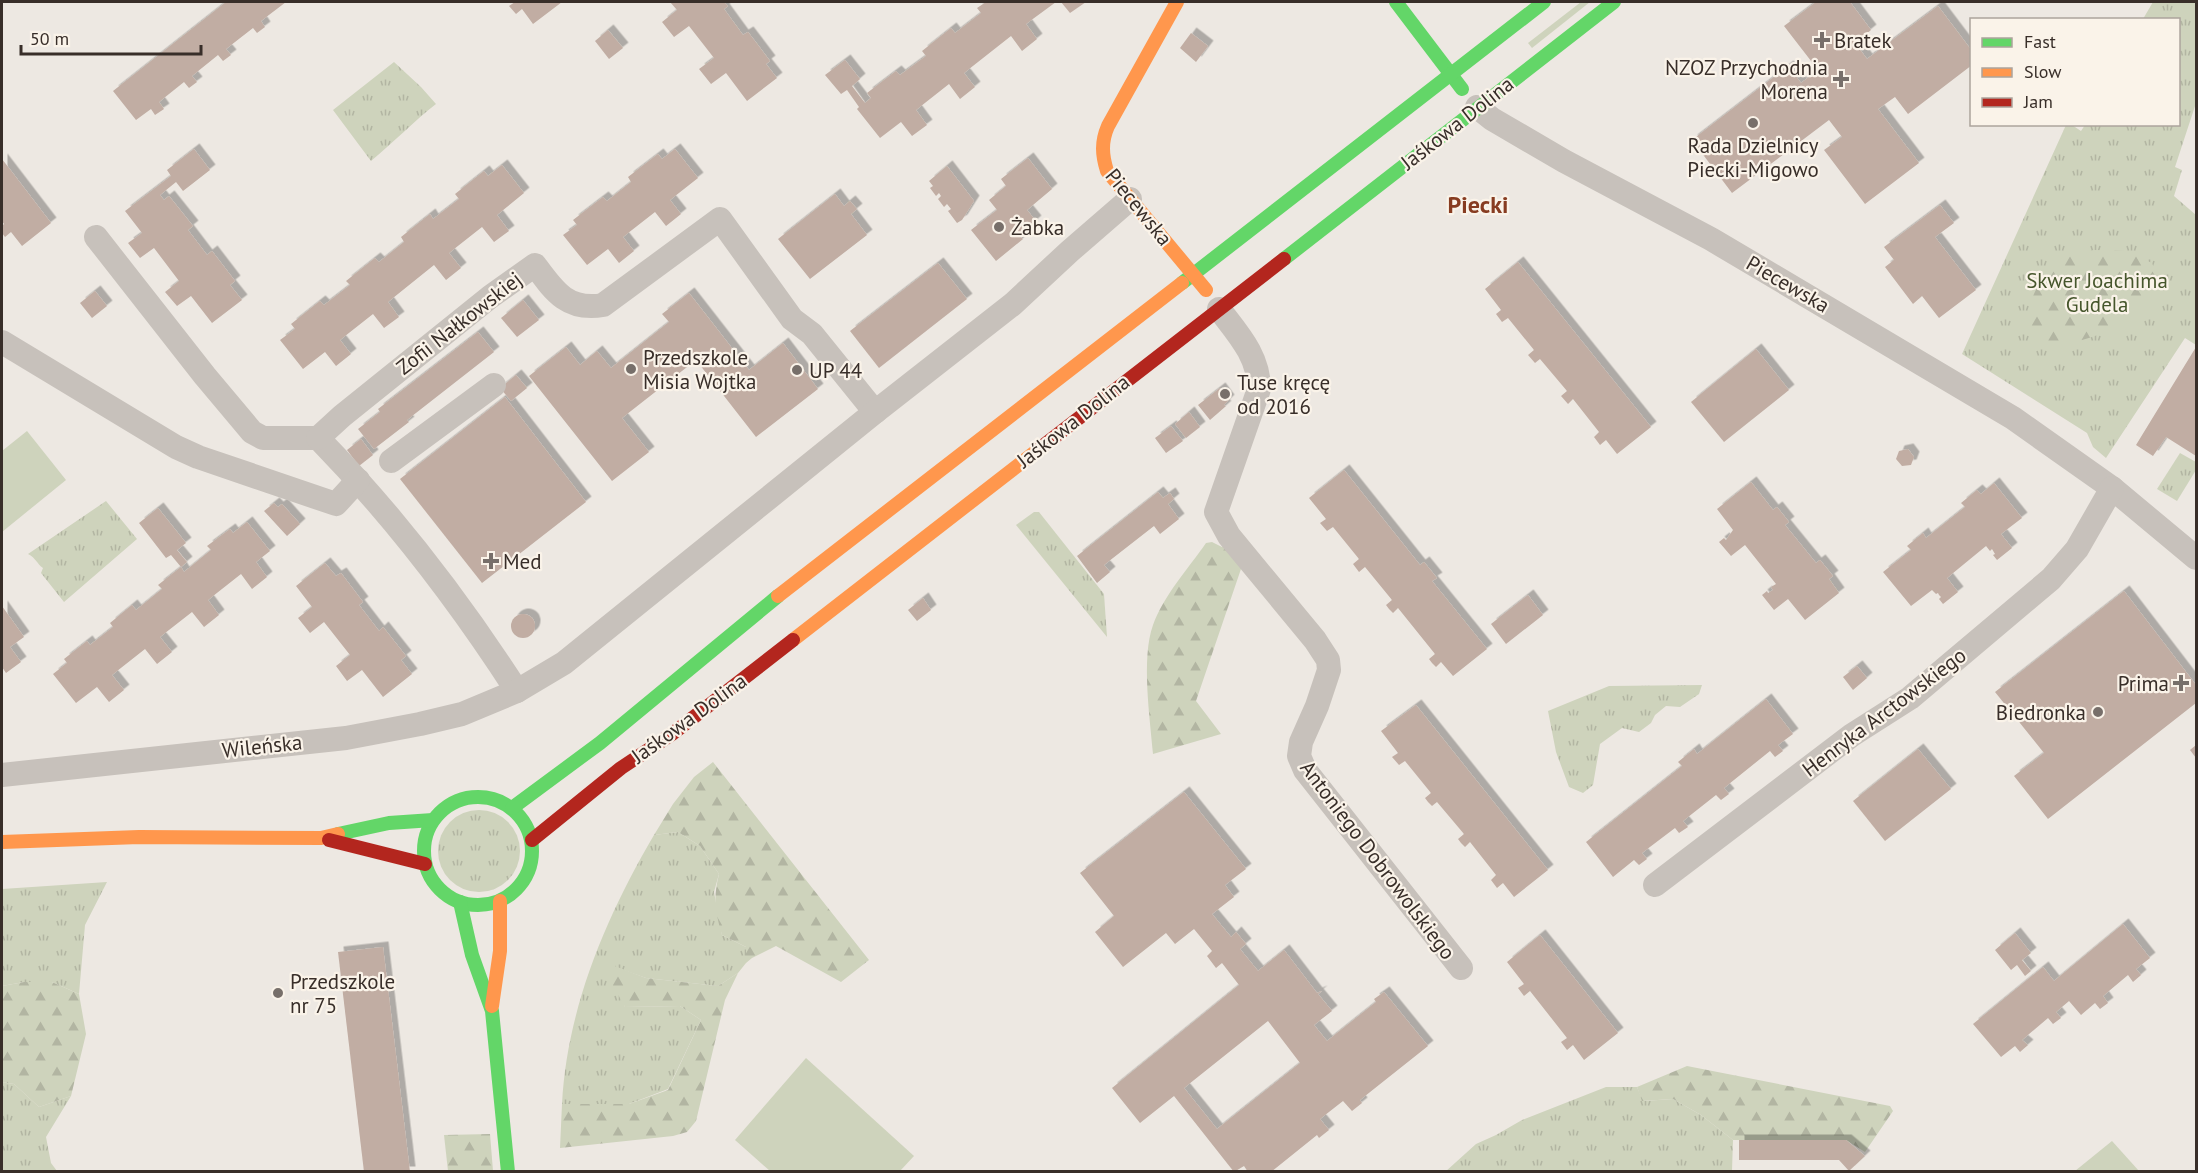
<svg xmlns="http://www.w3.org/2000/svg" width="2198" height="1173" font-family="'PT Sans',sans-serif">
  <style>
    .grass { fill: url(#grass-tufts) }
    .forest { fill: url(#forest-firs) }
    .pitch { fill: #ced3bc }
    .building { fill: #c1ada3; fill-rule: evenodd; filter: url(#shadow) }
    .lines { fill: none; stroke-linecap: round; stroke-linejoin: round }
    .street { stroke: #c7c1bb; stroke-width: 24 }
    .fast { stroke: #63d668; stroke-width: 14 }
    .slow { stroke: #ff974d; stroke-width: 14 }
    .jam { stroke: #b3261e; stroke-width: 14 }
    .poi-dot { fill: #776f6a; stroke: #faf3e9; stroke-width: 2 }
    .labels { text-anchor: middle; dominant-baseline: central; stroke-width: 4.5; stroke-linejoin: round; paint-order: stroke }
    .poi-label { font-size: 21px; fill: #382e29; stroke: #faf3e9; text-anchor: start }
    .street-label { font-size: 21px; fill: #382e29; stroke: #faf3e9 }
    .park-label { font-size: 21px; fill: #46562c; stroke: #faf3e9 }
    .quarter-label { font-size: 24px; font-weight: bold; fill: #873c21; stroke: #faf3e9 }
  </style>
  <defs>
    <pattern id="grass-tufts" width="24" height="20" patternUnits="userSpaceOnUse" patternTransform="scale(1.5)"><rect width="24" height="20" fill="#ced3bc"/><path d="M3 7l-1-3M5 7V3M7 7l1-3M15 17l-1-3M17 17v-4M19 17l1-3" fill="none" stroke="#b2b5a2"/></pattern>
    <pattern id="forest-firs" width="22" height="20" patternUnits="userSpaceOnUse" patternTransform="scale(1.5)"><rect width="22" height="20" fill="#ced3bc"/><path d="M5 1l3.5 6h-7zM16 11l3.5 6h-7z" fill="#b2b5a2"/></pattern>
    <filter id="shadow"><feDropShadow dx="5.5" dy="-5.5" stdDeviation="0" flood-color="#0004"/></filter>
  </defs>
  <rect width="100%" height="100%" fill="#ede8e2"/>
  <!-- grass -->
  <g class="grass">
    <polygon points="1581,2 1590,2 1532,48 1528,43"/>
    <polygon points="2153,2 2196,2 2196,103 2175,167 2182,170 2174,196 2196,215 2196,345 2185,338 2106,458 2093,447 2087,433 1962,354 2066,125 2072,125 2081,131 2085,125 2178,124 2178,20 2143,19"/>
    <path d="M 394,62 L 421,87 L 436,104 C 413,122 394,142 371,161 L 333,110 Z"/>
    <polygon points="2180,453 2196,462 2196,470 2177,501 2157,489"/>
    <path d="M 106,501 L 137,539 L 64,602 L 41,573 L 43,568 C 37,564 36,558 28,554 Z"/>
    <polygon points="1034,512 1039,512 1104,594 1107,637 1016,525"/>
    <polygon points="1702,685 1699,694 1680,707 1666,706 1655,715 1651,723 1639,732 1622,728 1600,744 1593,785 1583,793 1569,787 1556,752 1548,711 1609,686"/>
    <circle cx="479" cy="851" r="41"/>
    <path d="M 678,832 L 700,846 L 719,874 L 714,892 L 722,935 L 746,947 L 746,963 L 738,973 L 718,986 L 646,978 L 612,966 L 625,1007 L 680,1006 L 701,1020 L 668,1089 L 629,1104 L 562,1104 C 567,1008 606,917 654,835 Z"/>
    <polygon points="107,882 85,925 79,994 52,982 24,982 2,986 2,889"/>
    <polygon points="2,1082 14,1084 39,1107 71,1096 46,1137 51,1163 57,1171 2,1171"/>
    <polygon points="1606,1087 1637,1087 1643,1101 1673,1099 1701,1115 1733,1140 1732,1171 1445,1172 1476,1144 1496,1135 1522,1120"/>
  </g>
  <!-- forest -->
  <g class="forest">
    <path d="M 2094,250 L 2125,251 L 2152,263 L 2161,286 C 2156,294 2151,304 2145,309 C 2116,332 2077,344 2041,348 C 2037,344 2032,339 2030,333 C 2022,304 2043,268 2071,256 C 2078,254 2087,252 2094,250 Z"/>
    <path d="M 1212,542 L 1222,547 L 1225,544 L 1242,566 L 1196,701 L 1221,734 L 1153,754 C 1150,718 1141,658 1153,625 C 1164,595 1188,569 1206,543 Z"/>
    <path d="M 713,762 L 869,960 L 841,982 L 776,946 L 752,958 L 746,963 L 746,947 L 722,935 C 715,911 713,898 719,874 L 700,846 L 678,832 L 654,835 L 673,804 L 694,777 Z"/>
    <polygon points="612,965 646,978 718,986 738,973 725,1000 696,1121 687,1132 673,1136 560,1148 562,1104 629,1104 668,1090 701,1020 680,1006 625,1007 610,980"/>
    <polygon points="24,982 52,982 79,994 86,1034 71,1096 39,1107 14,1084 2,1082 2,986"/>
    <polygon points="1687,1066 1890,1106 1893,1111 1865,1152 1846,1140 1733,1140 1701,1115 1673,1099 1642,1101 1637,1087"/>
    <polygon points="490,1134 493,1171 448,1171 444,1135"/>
  </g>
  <!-- pitch -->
  <g class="pitch">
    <polygon points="27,431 66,480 2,532 2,451"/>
    <polygon points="806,1058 914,1156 900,1171 770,1171 735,1140"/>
    <polygon points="2112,1141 2139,1171 2075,1171"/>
  </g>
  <!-- building -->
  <g class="building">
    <polygon points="226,2 286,2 261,21 265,27 257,33 253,28 226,49 231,55 223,61 218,55 192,76 197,82 189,88 184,82 159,102 164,109 155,115 151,109 136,120 113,91"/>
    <polygon points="515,2 562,2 533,24 522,9 516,14 509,6"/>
    <polygon points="670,2 724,2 728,6 724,9 743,35 748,32 770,61 766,64 777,78 747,101 726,73 711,84 699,69 714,58 689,26 674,37 662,22 677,10"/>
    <polygon points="986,2 1056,2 1026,24 1037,39 1022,51 1011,36 964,73 975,87 960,99 949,84 916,110 927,125 912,136 901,122 880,138 857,109 859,107 847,90 841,94 825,75 845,60 860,79 852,86 865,103 871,98 867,93 896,71 900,75 926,56 922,51 951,28 955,33 981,13 977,8"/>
    <polygon points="1061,2 1086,2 1070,13"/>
    <polygon points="1816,2 1850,2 1871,30 1855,43 1867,59 1938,6 1972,51 1972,65 1908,114 1895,97 1878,109 1919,163 1865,204 1824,150 1842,137 1829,120 1732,193 1692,140 1788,66 1801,83 1818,70 1784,26"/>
    <polygon points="608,30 623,48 609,59 595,41"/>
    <polygon points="1191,33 1208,46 1196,62 1180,48"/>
    <polygon points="194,149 210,170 183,191 176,182 160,195 164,200 169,196 193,226 188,230 207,255 212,251 235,281 230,285 242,300 212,323 191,296 177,306 165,292 179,281 154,248 140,258 128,243 142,233 125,211 171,176 167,170"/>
    <polygon points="675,149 698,178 670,200 681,214 666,226 655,212 623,237 634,251 619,263 608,249 587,265 563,235 577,225 573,220 603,197 607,201 631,182 628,177 658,154 662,159"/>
    <polygon points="1028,158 1052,189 1027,210 1036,221 1019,235 1023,239 996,261 971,230 997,210 989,200 1006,186 1001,179"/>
    <polygon points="2,159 51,223 22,246 11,232 5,237 2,233 2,226 4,224 2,221"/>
    <polygon points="502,165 524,193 497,215 509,231 494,242 482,227 449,253 461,268 446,280 434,265 388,302 399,317 384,328 373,314 340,340 351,354 336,366 325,352 303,369 280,340 295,329 291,324 320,301 324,305 350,285 346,281 375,258 379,262 404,242 401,237 430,214 433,219 459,199 455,194 484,171 488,176"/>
    <polygon points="947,166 974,201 962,220 957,223 948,211 951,209 947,204 944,207 938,199 941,196 939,193 936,196 930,188 933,186 929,181"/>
    <polygon points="835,194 844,206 850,201 857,209 851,214 867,235 810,279 778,239"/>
    <polygon points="1940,205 1954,223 1935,237 1976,290 1939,318 1922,296 1913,304 1885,267 1894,260 1884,247"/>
    <polygon points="1518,262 1651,427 1617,454 1606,440 1600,445 1594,437 1599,432 1573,399 1568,404 1561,396 1567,391 1540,359 1535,363 1528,355 1534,350 1508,318 1502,322 1496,314 1501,310 1485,289"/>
    <polygon points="938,263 967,299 879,368 850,331"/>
    <polygon points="95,291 107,306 92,318 80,303"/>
    <polygon points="689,293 749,370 783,343 818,389 756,437 696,360 622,418 649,452 612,481 529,376 566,347 580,365 597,351 611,368 669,322 662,314"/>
    <polygon points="523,300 539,320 517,337 501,318"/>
    <polygon points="478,332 494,352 407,420 409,422 374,449 358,429 380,412 378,409"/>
    <polygon points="2196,347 2196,456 2166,437 2153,456 2136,445"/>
    <polygon points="1756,349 1789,390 1724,442 1691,402"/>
    <polygon points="516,375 527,388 511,401 500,388"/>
    <polygon points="1220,388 1229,400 1224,405 1226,406 1210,420 1198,405"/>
    <polygon points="505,397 586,502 482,583 400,479"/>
    <polygon points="1189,412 1200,427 1186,438 1175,424"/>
    <polygon points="1171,426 1183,441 1166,453 1155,438"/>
    <polygon points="361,439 373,455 359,466 347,450"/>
    <polygon points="1908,449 1914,457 1911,465 1902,466 1896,459 1899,451"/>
    <polygon points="1344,470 1420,565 1424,562 1437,578 1432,581 1487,649 1453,676 1441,662 1436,667 1432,663 1429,659 1435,654 1398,608 1393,613 1389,609 1386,605 1392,600 1365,567 1359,572 1353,564 1359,559 1333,527 1327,531 1320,523 1326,519 1309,498"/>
    <polygon points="1751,482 1773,510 1777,507 1789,522 1785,525 1816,563 1820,560 1833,576 1829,579 1839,593 1805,620 1788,599 1774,610 1762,595 1767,591 1768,593 1773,590 1771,587 1776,584 1745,545 1731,556 1719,542 1724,538 1726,540 1733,530 1717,509"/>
    <polygon points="1994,483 2022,518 2001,534 2012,548 1997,560 1993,555 1995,554 1992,549 1990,551 1986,546 1947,578 1958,592 1943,604 1939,599 1941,597 1939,595 1938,593 1936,594 1932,590 1911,606 1883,572 1911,550 1907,546 1923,533 1926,538 1965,507 1961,503 1977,490 1981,494"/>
    <polygon points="1158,492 1163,498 1170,493 1174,499 1168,504 1179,519 1160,534 1154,526 1104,565 1110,572 1097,583 1077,556"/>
    <polygon points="274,503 278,507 282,504 300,524 287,536 264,511"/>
    <polygon points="158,508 186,543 177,550 187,562 181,567 184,572 211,550 207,546 230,529 233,533 247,522 270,551 256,562 267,577 252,589 241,574 208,600 219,615 204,627 192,612 160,637 172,652 157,664 145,649 112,675 124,690 109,702 97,687 76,703 53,674 67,663 64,659 87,641 90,645 113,627 110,623 132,605 136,610 162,589 158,585 181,567 171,555 166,558 139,523"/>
    <polygon points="325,563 336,576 341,573 363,602 359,605 379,631 383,627 406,656 401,660 412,674 383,697 362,670 347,681 336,666 350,655 324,622 310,633 298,618 312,607 296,586"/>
    <polygon points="2124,591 2196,685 2196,703 2048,819 2014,776 2044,753 1995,692"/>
    <polygon points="1528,595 1543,615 1506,644 1491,624"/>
    <polygon points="923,598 931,610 917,621 908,610"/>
    <polygon points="2,606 24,637 10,647 21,662 6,673 2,667"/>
    <circle cx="523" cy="626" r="12"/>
    <polygon points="1857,666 1867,678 1853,690 1843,677"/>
    <polygon points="1766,699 1793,734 1778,745 1783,751 1775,757 1770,751 1724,788 1729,794 1721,800 1716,795 1683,821 1688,827 1679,833 1675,828 1642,853 1647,859 1639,865 1634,860 1613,877 1586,842 1682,766 1678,762 1694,749 1697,754"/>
    <polygon points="1416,705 1548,870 1514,897 1503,883 1497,888 1491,880 1496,875 1470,842 1465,847 1461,843 1458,839 1464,834 1437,802 1432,806 1428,802 1425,798 1431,793 1405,761 1399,765 1392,757 1398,753 1381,731"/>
    <polygon points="2196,745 2196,758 2190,750"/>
    <polygon points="1918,749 1951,789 1885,841 1853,801"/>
    <path d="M 1184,792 L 1246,869 L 1225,885 L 1234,897 L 1212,914 L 1231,937 L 1236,932 L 1246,944 L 1240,949 L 1258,971 L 1284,950 L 1317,993 L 1322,991 L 1318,994 L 1332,1011 L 1314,1025 L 1327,1041 L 1376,1002 L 1374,999 L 1384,992 L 1428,1046 L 1360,1100 L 1362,1103 L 1352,1111 L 1343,1101 L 1320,1119 L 1329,1130 L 1319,1138 L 1317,1135 L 1271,1172 L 1248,1172 L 1244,1166 L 1234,1172 L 1174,1096 L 1140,1123 L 1112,1088 L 1239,985 L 1222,963 L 1216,968 L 1207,956 L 1212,951 L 1194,929 L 1175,944 L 1166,933 L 1123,967 L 1095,932 L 1114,916 L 1080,873 ZM 1268,1021 L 1300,1063 L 1217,1129 L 1184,1088 Z"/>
    <polygon points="2123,924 2150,958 2136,969 2141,975 2133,982 2128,975 2103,996 2108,1003 2100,1009 2095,1003 2081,1015 2069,1001 2056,1012 2061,1018 2053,1024 2048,1018 2022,1040 2028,1045 2020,1052 2015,1046 2001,1057 1973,1024 2043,967 2054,981"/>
    <polygon points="2015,933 2031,953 2022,960 2031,971 2025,976 2017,965 2011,970 1995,950"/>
    <polygon points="1540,935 1618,1033 1584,1060 1573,1045 1567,1050 1561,1042 1567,1038 1530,991 1524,996 1518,988 1524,984 1507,962"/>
    <polygon points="383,947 410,1172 364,1172 338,952"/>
    <polygon points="1739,1140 1846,1140 1865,1156 1849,1171 1839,1160 1739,1160"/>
  </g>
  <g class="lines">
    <!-- street -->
    <g class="street">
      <polyline points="1477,107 1492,119 1564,161 1711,239 2013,418 2112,488 2196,558"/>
      <path d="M 96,237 L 205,376 L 252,432 L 263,438 L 318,438 C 393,515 459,601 517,691"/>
      <path d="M 1219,309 C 1238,334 1259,356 1259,389 L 1216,512 L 1229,536 L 1315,640 L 1328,660 L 1329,670 L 1317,706 L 1301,742 L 1299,756 L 1305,770 L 1461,968"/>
      <polyline points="2,342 176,447 198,457 336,504 358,480"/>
      <path d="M 318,438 L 342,416 L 490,297 L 535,265 C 554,291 567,311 603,305 L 720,219 L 792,319 L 812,334 L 875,412"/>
      <polyline points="391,461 494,385"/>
      <polyline points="2,775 346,738 420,724 462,714 517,691 564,663 875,412 1013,304 1070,251 1130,199"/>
      <polyline points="1655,885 1852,735 1910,698 2051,579 2077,549 2112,488"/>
    </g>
    <!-- fast -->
    <g class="fast">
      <polyline points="1396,2 1462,89"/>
      <polyline points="1284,259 1614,2"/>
      <polyline points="1182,283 1544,2"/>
      <circle cx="478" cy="851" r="54"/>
      <polyline points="512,808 600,743 778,596"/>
      <polyline points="338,834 389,823 433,820"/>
      <polyline points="460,902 472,955 492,1011 508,1172"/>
    </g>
    <!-- slow -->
    <g class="slow">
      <path d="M 1177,2 L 1108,126 C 1101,142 1102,155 1107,171 L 1206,290"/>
      <polyline points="778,596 1182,283"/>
      <polyline points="793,640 1039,449"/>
      <polyline points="2,842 139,837 321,838 338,834"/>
      <polyline points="492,1006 500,951 500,901"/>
    </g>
    <!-- jam -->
    <g class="jam">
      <polyline points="1039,449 1284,259"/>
      <polyline points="329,840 425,864"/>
      <polyline points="532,840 621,768 672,734 793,640"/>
    </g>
  </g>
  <!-- markers -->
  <g class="poi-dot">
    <path d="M1819 31h6v6h6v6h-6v6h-6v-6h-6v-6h6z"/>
    <path d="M1838 70h6v6h6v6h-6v6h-6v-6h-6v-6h6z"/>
    <circle cx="1753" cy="123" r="6"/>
    <circle cx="999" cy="227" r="6"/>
    <circle cx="631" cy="369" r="6"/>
    <circle cx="797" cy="370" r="6"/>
    <circle cx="1225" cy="394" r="6"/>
    <path d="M488 552h6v6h6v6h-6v6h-6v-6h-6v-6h6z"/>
    <path d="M2178 674h6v6h6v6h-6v6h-6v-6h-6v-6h6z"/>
    <circle cx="2098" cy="712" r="6"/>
    <circle cx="278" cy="993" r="6"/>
  </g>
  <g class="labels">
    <!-- poi labels -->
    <g class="poi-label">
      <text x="1834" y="40">Bratek</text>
      <text x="1828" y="67" text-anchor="end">NZOZ Przychodnia<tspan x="1828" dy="24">Morena</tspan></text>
      <text x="1753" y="145" text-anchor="middle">Rada Dzielnicy<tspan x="1753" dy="24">Piecki-Migowo</tspan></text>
      <text x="1011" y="227">Żabka</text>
      <text x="643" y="357">Przedszkole<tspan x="643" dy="24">Misia Wojtka</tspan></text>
      <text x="809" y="370">UP 44</text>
      <text x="1237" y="382">Tuse kręcę<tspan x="1237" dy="24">od 2016</tspan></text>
      <text x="503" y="561">Med</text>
      <text x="2169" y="683" text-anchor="end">Prima</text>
      <text x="2086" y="712" text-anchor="end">Biedronka</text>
      <text x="290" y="981">Przedszkole<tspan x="290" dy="24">nr 75</tspan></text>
    </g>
    <!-- street labels -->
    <g class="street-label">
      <text transform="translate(1457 123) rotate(-38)">Jaśkowa Dolina</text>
      <text transform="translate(1139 207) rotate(51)">Piecewska</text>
      <text transform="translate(1788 284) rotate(30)">Piecewska</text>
      <text transform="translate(459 323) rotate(-38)">Zofii Nałkowskiej</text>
      <text transform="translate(1073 421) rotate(-38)">Jaśkowa Dolina</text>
      <text transform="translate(1884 712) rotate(-37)">Henryka Arctowskiego</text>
      <text transform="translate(689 718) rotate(-36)">Jaśkowa Dolina</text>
      <text transform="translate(262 746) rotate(-6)">Wileńska</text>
      <text transform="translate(1378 860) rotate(53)">Antoniego Dobrowolskiego</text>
    </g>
    <!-- park labels -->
    <g class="park-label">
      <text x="2097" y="280">Skwer Joachima<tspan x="2097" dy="24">Gudela</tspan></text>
    </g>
    <!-- quarter labels -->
    <g class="quarter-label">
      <text x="1478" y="204">Piecki</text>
    </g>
  </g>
  <!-- border -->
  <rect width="2198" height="1173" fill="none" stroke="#382e29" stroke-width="6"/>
  <!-- legend -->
  <rect x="1970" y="18" width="210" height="108" fill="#faf3e9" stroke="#aca49c" stroke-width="1.5"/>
  <rect x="1982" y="38" width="30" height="9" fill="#63d668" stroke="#aca49c" stroke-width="1.5"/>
  <text x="2024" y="48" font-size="18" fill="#382e29">Fast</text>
  <rect x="1982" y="68" width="30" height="9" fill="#ff974d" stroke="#aca49c" stroke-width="1.5"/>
  <text x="2024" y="78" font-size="18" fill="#382e29">Slow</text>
  <rect x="1982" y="98" width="30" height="9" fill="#b3261e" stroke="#aca49c" stroke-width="1.5"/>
  <text x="2024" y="108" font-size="18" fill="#382e29">Jam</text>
  <!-- scale -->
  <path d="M21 45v9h180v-9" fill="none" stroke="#382e29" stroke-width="3"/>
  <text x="30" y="45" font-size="18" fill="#382e29" stroke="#faf3e9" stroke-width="4.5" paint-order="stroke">50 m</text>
</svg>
